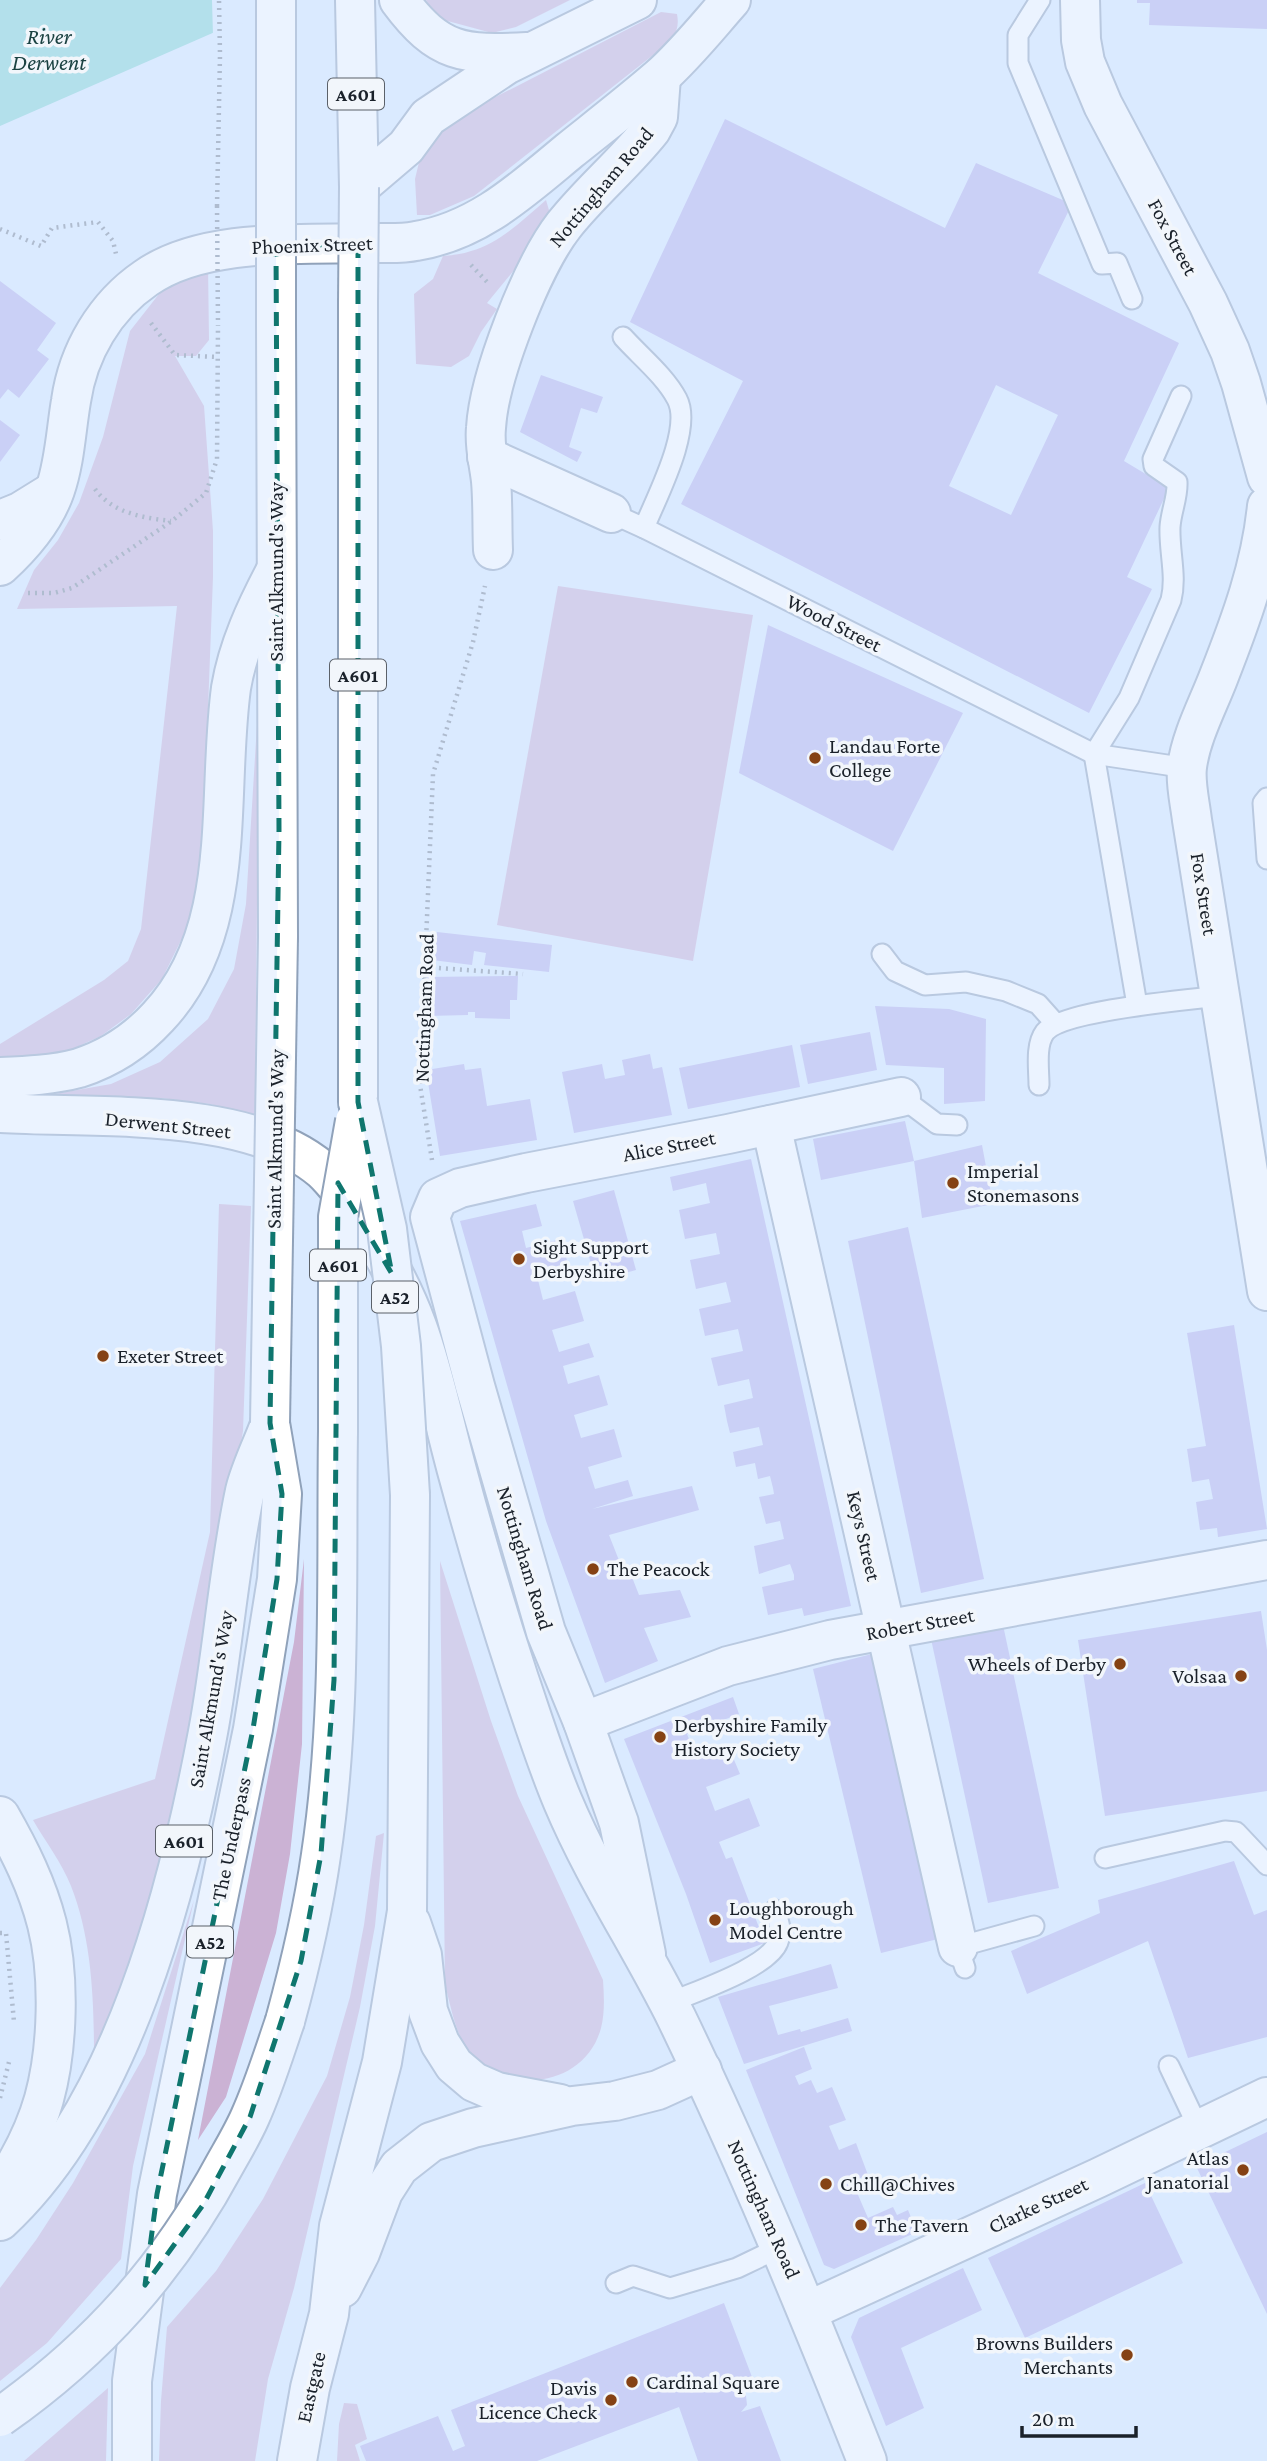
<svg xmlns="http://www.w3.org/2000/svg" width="1267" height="2461" font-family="'Crimson Pro',serif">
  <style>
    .green { fill: #cbb2d4 }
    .water { fill: #83d4d3 }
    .pier { fill: #daeaff }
    .building { fill: #b5b2eb; fill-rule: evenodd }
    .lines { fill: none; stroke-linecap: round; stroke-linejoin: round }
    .service-casing { stroke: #90a2ba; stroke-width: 23 }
    .minor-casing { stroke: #90a2ba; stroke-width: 42 }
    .tertiary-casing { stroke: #90a2ba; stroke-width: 42 }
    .primary-casing { stroke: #90a2ba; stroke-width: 42 }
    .path { stroke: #7a8695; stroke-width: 4.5; stroke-dasharray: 2 5; stroke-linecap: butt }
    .service { stroke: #fff; stroke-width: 19 }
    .minor { stroke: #fff; stroke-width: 38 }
    .tertiary { stroke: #fff; stroke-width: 38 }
    .primary { stroke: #fff; stroke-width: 38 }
    .primary-bridge-casing { stroke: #90a2ba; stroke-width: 42; stroke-linecap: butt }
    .path-bridge { stroke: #7a8695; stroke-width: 4.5; stroke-dasharray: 2 5; stroke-linecap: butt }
    .primary-bridge { stroke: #fff; stroke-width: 38 }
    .marked { fill: none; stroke: #0f766e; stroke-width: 5; stroke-dasharray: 14 9; stroke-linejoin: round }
    .poi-dot { fill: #854214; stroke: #f2f6fb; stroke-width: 2.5 }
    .labels { text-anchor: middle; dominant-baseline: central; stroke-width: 7; stroke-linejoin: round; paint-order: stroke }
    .shield { fill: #f2f6fb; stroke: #5b6169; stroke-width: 2 }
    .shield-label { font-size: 19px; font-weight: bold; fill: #1a212a }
    .street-label { font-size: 21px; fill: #1a212a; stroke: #f2f6fb }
    .poi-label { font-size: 21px; fill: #1a212a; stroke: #f2f6fb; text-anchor: start }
    .water-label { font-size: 23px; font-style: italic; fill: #1b4242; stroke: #f2f6fb }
  </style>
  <rect width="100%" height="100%" fill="#daeaff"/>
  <!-- green -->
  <g class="green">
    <polygon points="426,0 570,0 516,27 492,33 444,20 431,8"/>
    <path d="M 661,12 L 677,14 C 680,30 674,37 662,48 L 474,196 L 430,215 L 417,215 L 415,179 L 420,158 L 445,123 Z"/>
    <path d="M 546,200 L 551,217 L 529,252 L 487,303 L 497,309 L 481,332 L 469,356 L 451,367 L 416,364 L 414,294 L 433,279 L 443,256 C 453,255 463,254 471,251 C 500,243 524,219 546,200 Z"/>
    <polygon points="208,265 209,340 196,356 175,356 204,406 213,531 213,577 202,867 188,926 162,979 131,1014 101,1036 70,1050 10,1061 0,1061 0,1044 104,980 128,961 141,929 177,606 17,609 34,570 58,540 79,503 103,437 130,331 159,294 177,276"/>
    <polygon points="558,586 753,615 693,961 497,925"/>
    <polygon points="259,692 255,1115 210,1104 161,1098 15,1101 111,1084 160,1062 208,1019 234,969 246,904"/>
    <path d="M 219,1204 L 251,1206 L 243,1431 L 176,1814 L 132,1961 L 94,2057 C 94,2001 92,1939 71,1886 C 62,1863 45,1841 33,1820 L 155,1779 L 210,1532 Z"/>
    <polygon points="304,1559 302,1744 290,1854 276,1933 226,2097 198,2140 294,1642"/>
    <path d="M 440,1561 L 491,1721 L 518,1796 L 603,1980 C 604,1996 605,2013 601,2028 C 590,2070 545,2089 507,2076 C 498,2072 484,2070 477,2063 C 457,2042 452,2012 445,1984 Z"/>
    <polygon points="384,1833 375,1926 360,2007 294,2288 268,2379 255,2461 159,2461 161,2401 167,2327 216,2271 263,2199 327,2076 350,1997 364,1925 376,1836"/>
    <polygon points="194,1900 133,2166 121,2259 47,2343 0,2381 0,2288 36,2240 73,2183 145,2054"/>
    <polygon points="108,2388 106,2461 24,2461"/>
    <polygon points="344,2403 357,2404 367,2439 355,2445 360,2461 337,2461 339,2424"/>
  </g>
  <!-- water -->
  <polygon class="water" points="0,0 288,0 0,126"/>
  <!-- pier -->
  <polygon class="pier" points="212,0 291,0 289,3 213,36"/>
  <!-- building -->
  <g class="building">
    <polygon points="1137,0 1267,0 1267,29 1149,25 1150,3 1137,3"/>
    <path d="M 725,119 L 945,228 L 976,163 L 1072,204 L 1038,273 L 1179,343 L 1124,461 L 1169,488 L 1127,577 L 1152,589 L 1089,713 L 681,504 L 743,381 L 630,322 ZM 996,385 L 1058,415 L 1011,515 L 949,486 Z"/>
    <polygon points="0,281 56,323 37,350 49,359 19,398 8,389 0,399"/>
    <polygon points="541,375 603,397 597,413 581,408 569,447 582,452 577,462 520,432"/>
    <polygon points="0,420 20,435 0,462"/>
    <polygon points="768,625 963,713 893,851 739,773"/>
    <polygon points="437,932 552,945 549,972 484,965 486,953 474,951 472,965 432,960"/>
    <polygon points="518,976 517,1000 510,1000 510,1019 475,1018 475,1012 468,1012 468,1015 427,1016 427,977"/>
    <polygon points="875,1006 949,1009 986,1019 985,1101 944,1104 944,1068 886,1065"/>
    <polygon points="870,1032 877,1070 808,1084 800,1045"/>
    <polygon points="792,1045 800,1087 688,1109 679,1068"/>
    <polygon points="650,1054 653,1069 662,1067 672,1115 574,1133 562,1072 602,1064 605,1079 625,1075 622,1060"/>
    <polygon points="464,1064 465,1070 481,1068 487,1106 530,1099 537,1140 440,1156 426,1070"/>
    <polygon points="905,1121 914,1161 982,1145 993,1204 922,1218 914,1161 821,1180 813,1139"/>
    <polygon points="751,1159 851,1606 804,1616 802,1608 768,1615 762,1587 794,1580 794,1575 790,1564 759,1574 754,1546 784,1539 780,1521 766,1524 759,1497 774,1494 773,1488 770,1476 758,1479 755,1463 736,1467 733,1452 763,1445 759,1427 730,1433 727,1421 724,1405 753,1398 749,1379 718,1386 711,1358 743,1351 741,1342 738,1329 705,1336 699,1309 731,1302 726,1282 696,1289 690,1260 720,1254 716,1233 685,1239 679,1210 710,1203 708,1194 706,1183 673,1191 670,1177"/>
    <polygon points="614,1190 636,1270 596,1281 573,1201"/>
    <polygon points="536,1204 542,1226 522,1231 526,1248 561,1239 570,1271 538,1280 543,1300 575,1291 584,1321 552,1330 559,1352 589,1343 594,1357 563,1366 568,1384 599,1375 608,1405 574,1415 581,1438 614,1429 622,1457 588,1467 595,1489 628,1480 633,1496 592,1509 692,1486 699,1510 609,1535 624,1573 630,1572 639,1595 680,1590 691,1617 644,1628 658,1661 605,1683 546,1521 460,1221"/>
    <polygon points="908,1227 984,1579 921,1593 848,1241"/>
    <polygon points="1234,1325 1267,1529 1218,1537 1217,1528 1200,1530 1196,1502 1213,1499 1209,1479 1192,1482 1187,1449 1206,1446 1187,1333"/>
    <polygon points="1261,1611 1267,1650 1267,1791 1105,1816 1078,1640"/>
    <polygon points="1003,1625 1059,1888 988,1903 931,1639"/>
    <polygon points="872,1654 938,1939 881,1953 813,1669"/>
    <polygon points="733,1697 739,1714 687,1734 697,1760 729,1748 740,1774 706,1787 715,1811 749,1798 760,1826 719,1842 726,1859 732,1857 765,1943 710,1963 686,1894 624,1739"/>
    <polygon points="1234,1861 1254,1915 1267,1910 1267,2037 1188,2058 1148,1941 1027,1994 1011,1951 1100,1913 1098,1900"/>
    <polygon points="831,1964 838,1988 769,2006 778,2035 800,2029 801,2032 848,2018 852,2031 744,2064 718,1997"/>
    <polygon points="804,2047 812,2069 795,2076 799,2085 811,2080 817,2093 832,2087 846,2120 829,2126 839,2150 856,2143 868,2175 852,2181 868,2218 893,2207 897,2215 908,2210 917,2232 834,2269 824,2265 746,2070"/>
    <polygon points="1267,2132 1267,2314 1196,2166"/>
    <polygon points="1145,2183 1183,2263 1025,2338 988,2258"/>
    <polygon points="963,2268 982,2310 901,2348 924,2408 886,2426 851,2337 859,2318"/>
    <polygon points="724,2303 752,2377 731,2387 741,2390 746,2396 747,2405 741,2412 760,2406 781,2461 698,2461 679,2407 537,2461 366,2461 360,2446 438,2416 453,2451 465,2446 451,2410"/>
  </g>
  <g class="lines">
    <!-- service casing -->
    <g class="service-casing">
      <g id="service">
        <polyline points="1040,0 1018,35 1018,63 1102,264 1117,263 1132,299"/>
        <path d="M 623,337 C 640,356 665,376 677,399 C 693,429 656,498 644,528"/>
        <polyline points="611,513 644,528 1094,754 1187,768"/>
        <polyline points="1267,798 1263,803 1267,859"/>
        <polyline points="882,954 895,971 925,985 966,982 1006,991 1038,1004 1055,1023"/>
        <path d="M 1137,1005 L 1094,754 L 1129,698 L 1171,600 C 1177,576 1169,552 1170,527 C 1171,511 1178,497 1177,482 L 1154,466 L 1153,459 L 1181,396"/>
        <path d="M 1039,1085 C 1039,1070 1035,1045 1045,1032 C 1063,1010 1188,1000 1220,996"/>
        <polyline points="901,1097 937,1124 957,1125"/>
        <polyline points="1105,1858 1225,1831 1236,1832 1267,1865"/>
        <polyline points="965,1968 958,1947 1034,1926"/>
        <path d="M 669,2003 C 696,1991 768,1968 778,1942 C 783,1931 778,1920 775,1910"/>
        <polyline points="1169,2066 1199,2129"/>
        <polyline points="616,2283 633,2276 670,2288 737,2268 781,2247"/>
      </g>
    </g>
    <!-- minor casing -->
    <g class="minor-casing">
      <g id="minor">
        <polyline points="1080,0 1081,40 1085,62 1103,105 1208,303 1230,351 1241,383 1267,477"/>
        <polyline points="487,457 611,513"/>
        <path d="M 1267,506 C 1261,566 1241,620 1219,676 C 1208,705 1191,736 1187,767 C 1185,783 1190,803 1192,820 L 1267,1291"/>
        <path d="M 493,550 C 492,527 493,504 491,481 C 489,463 484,446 486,428 C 489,376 532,266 564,225 C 591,191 624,164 651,130 L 658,117 L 661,77"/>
        <polyline points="771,1125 958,1947"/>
        <polyline points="583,1722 728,1666 830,1640 1267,1560"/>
        <polyline points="646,1954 619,1823 583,1722 546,1632 475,1386 430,1217 438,1198 460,1188 526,1173 728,1134 901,1097"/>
        <polyline points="808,2311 1098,2178 1267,2097"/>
      </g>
    </g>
    <!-- tertiary casing -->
    <g class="tertiary-casing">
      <g id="tertiary">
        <polyline points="0,520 20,512 54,491"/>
        <path d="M 0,566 C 23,545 45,519 55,490 C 65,461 66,430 71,401 C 78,352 105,306 146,278 C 204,237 304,245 373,243 C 387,243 402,244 416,241 C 478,231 522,190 569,151 C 599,127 630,103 659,78 C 686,54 708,26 731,0"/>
        <path d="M 0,1113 C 94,1119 247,1106 322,1170 C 339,1186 352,1206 365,1225 C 385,1256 404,1291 417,1326 C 435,1375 445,1428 459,1478 C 477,1545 497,1612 519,1679 C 533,1720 546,1762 563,1802 C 595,1878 641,1946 677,2019 C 747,2164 808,2312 867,2461"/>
      </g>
    </g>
    <!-- primary casing -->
    <g class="primary-casing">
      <g id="primary">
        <polyline points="355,0 359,187"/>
        <path d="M 399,0 C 439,54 463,55 527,52"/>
        <polyline points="359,187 406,147 428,117 506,65 637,0"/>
        <polyline points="276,213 276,0"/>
        <polyline points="358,304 358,1102"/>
        <polyline points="276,321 278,937"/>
        <path d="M 0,1077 C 26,1076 53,1075 79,1068 C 110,1058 136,1041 158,1017 C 240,930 216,798 231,688 C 238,646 256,608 276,570"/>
        <path d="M 0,1816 C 20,1851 37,1885 47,1924 C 60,1975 58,2048 44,2099 C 35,2131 18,2163 0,2190"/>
        <polyline points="411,1923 422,1955 428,2011 440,2043 454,2065 474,2082 497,2092 560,2104"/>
        <path d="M 285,2021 C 300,1966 313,1911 321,1855 C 342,1716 336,1572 338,1431"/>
        <path d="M 0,2221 C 123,2107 178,1892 208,1732 C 223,1652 228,1571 245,1491 C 250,1470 261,1448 269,1427"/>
        <polyline points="342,2288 360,2253 383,2192 399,2167 431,2142 473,2128 572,2106 615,2101 658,2090 702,2070"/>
        <polyline points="132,2461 132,2381 157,2194 253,1729 277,1579 282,1494 270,1423"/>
        <polyline points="297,2461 310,2388 329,2314 339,2226 382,2062 407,1911 410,1495"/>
      </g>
    </g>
    <!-- path -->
    <g class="path">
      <polyline points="217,206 220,55 219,0"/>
      <polyline points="0,229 41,246 52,228 98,222 113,241 116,254"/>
      <polyline points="471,265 489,284"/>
      <polyline points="151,323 175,355 218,357"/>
      <path d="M 95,489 C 112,513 144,518 171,521"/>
      <polyline points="28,593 54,593 72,588 172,521 206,493 217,459 218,325"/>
      <polyline points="425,967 523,974"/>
      <polyline points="432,1160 420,1085 433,774 473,642 485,586"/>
      <polyline points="0,1933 6,1933 14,2022"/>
      <polyline points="0,2098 10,2058"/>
    </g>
    <!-- service -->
    <use href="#service" class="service"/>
    <!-- minor -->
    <use href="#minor" class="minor"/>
    <!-- tertiary -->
    <use href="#tertiary" class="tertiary"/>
    <!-- primary -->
    <use href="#primary" class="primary"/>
    <!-- primary-bridge casing -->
    <g class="primary-bridge-casing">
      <g id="primary-bridge">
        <polyline points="276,213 276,321"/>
        <polyline points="358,304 359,187"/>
        <polyline points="358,1102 387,1229 401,1346 410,1495"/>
        <polyline points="270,1423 278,937"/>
        <polyline points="338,1431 338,1217 355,1121"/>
        <path d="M 0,2417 C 97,2349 169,2268 225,2164 C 234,2148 243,2133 250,2117 C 264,2086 274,2053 285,2021"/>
      </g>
    </g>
    <!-- path-bridge -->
    <polyline class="path-bridge" points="217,206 218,325"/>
    <!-- primary-bridge -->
    <use href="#primary-bridge" class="primary-bridge"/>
  </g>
  <!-- marked area -->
  <path d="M0 0H1267V2461H0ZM 358,244 L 358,1102 L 392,1274 L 338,1183 L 334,1680 L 321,1854 L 301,1961 L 250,2117 L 203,2205 L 145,2285 L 157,2194 L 253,1729 L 277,1579 L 282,1494 L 270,1423 L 279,830 L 276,246 Z" fill="#daeaff" fill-opacity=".55" fill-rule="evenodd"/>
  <path class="marked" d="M 358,244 L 358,1102 L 392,1274 L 338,1183 L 334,1680 L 321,1854 L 301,1961 L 250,2117 L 203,2205 L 145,2285 L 157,2194 L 253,1729 L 277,1579 L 282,1494 L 270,1423 L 279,830 L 276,246 Z"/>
  <!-- markers -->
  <g class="poi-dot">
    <circle cx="815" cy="758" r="7"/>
    <circle cx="953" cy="1183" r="7"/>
    <circle cx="519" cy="1259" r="7"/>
    <circle cx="103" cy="1356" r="7"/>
    <circle cx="593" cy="1569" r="7"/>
    <circle cx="1120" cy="1664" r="7"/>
    <circle cx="1241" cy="1676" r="7"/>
    <circle cx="660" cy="1737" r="7"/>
    <circle cx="715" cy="1920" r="7"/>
    <circle cx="1243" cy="2170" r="7"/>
    <circle cx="826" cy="2184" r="7"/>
    <circle cx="861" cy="2225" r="7"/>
    <circle cx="1127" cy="2355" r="7"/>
    <circle cx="632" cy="2382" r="7"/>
    <circle cx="611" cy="2400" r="7"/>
  </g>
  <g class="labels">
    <!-- shield labels -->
    <g class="shield">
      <rect x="328" y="78.5" width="56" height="31" rx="5"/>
      <rect x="330" y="659.5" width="56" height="31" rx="5"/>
      <rect x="310" y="1249.5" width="56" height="31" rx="5"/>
      <rect x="372" y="1281.5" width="46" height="31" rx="5"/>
      <rect x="156" y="1825.5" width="56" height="31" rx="5"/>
      <rect x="187" y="1926.5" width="46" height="31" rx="5"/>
    </g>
    <g class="shield-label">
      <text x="356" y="94">A601</text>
      <text x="358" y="675">A601</text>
      <text x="338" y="1265">A601</text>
      <text x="395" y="1297">A52</text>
      <text x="184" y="1841">A601</text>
      <text x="210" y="1942">A52</text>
    </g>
    <!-- street labels -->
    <g class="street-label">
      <text transform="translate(601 187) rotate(-50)">Nottingham Road</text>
      <text transform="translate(1173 237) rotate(62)">Fox Street</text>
      <text transform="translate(312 245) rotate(-2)">Phoenix Street</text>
      <text transform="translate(276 572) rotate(-90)">Saint Alkmund's Way</text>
      <text transform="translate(834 623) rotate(27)">Wood Street</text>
      <text transform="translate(1204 894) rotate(81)">Fox Street</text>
      <text transform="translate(424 1008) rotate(-88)">Nottingham Road</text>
      <text transform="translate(168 1125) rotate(6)">Derwent Street</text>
      <text transform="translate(275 1139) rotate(-89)">Saint Alkmund's Way</text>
      <text transform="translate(669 1146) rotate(-11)">Alice Street</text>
      <text transform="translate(864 1536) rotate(77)">Keys Street</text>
      <text transform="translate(525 1558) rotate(73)">Nottingham Road</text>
      <text transform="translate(920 1624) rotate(-10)">Robert Street</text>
      <text transform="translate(211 1699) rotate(-80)">Saint Alkmund's Way</text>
      <text transform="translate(231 1839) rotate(-78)">The Underpass</text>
      <text transform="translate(1038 2205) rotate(-25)">Clarke Street</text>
      <text transform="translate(764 2209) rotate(66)">Nottingham Road</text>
      <text transform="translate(311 2387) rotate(-77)">Eastgate</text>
    </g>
    <!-- poi labels -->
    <g class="poi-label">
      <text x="829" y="746">Landau Forte<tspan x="829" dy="24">College</tspan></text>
      <text x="967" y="1171">Imperial<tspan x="967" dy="24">Stonemasons</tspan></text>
      <text x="533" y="1247">Sight Support<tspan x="533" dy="24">Derbyshire</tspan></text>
      <text x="117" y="1356">Exeter Street</text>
      <text x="607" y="1569">The Peacock</text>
      <text x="1106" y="1664" text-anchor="end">Wheels of Derby</text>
      <text x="1227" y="1676" text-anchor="end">Volsaa</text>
      <text x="674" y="1725">Derbyshire Family<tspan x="674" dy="24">History Society</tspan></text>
      <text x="729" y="1908">Loughborough<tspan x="729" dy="24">Model Centre</tspan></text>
      <text x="1229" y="2158" text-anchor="end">Atlas<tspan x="1229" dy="24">Janatorial</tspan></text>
      <text x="840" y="2184">Chill@Chives</text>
      <text x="875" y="2225">The Tavern</text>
      <text x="1113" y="2343" text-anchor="end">Browns Builders<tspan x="1113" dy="24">Merchants</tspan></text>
      <text x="646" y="2382">Cardinal Square</text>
      <text x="597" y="2388" text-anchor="end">Davis<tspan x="597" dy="24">Licence Check</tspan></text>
    </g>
    <!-- water labels -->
    <g class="water-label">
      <text x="49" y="36">River<tspan x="49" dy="26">Derwent</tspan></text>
    </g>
  </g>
  <!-- scale -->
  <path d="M1022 2426v10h114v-10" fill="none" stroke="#1a212a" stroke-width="3.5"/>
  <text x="1032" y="2426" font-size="21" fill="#1a212a" stroke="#f2f6fb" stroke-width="5" paint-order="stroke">20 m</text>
</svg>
